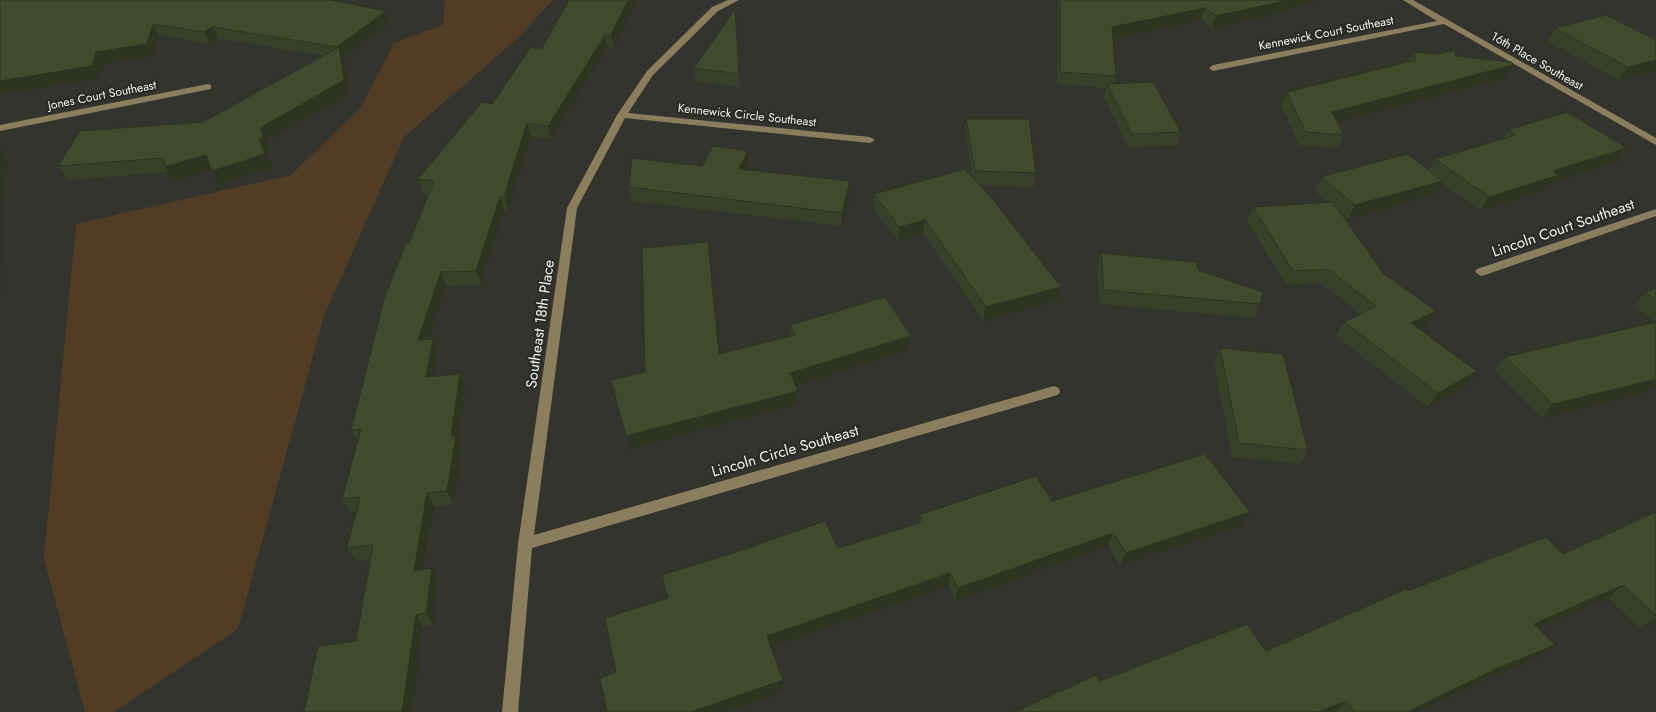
<svg xmlns="http://www.w3.org/2000/svg" width="1656" height="712" font-family="Jost,sans-serif">
  <style>
    .green { fill: #513d25 }
    .lines { fill: none; stroke-linecap: round; stroke-linejoin: round }
    .minor { fill: #8a7e5d; fill-rule: evenodd }
    .wall { fill: #374028 }
    .shaded-wall { fill: #2d3420 }
    .building { fill: #404b2e; stroke: #2d3420 }
    .labels { text-anchor: middle; dominant-baseline: central; stroke-width: 4; stroke-linejoin: round; paint-order: stroke }
    .far-street-label { font-size: 12px; fill: #f4f4f0; stroke: #2a2a25 }
    .street-label { font-size: 15px; fill: #f4f4f0; stroke: #2a2a25 }
  </style>
  <rect width="100%" height="100%" fill="#34342e"/>
  <!-- green -->
  <polygon class="green" points="445,0 553,0 518,38 404,137 324,316 238,629 114,712 85,712 44,559 76,224 291,175 360,109 394,43 443,25"/>
  <g class="lines">
    <!-- minor -->
    <g class="minor">
      <polygon points="728,0 739,0 718,11 653,75 628,113 870,137 875,140 870,143 625,118 577,208 534,535 1054,386 1059,388 1060,391 1059,394 1054,396 532,548 518,712 502,712 518,544 567,208 617,115 647,71 712,7"/>
      <polygon points="1403,0 1413,0 1656,138 1656,145 1444,24 1213,71 1209,68 1213,65 1437,21"/>
      <polygon points="208,84 211,85 211,89 0,131 0,125"/>
      <polygon points="1656,209 1656,216 1485,275 1481,276 1475,272 1477,269"/>
    </g>
  </g>
  <!-- wall -->
  <g class="wall">
    <polygon points="0,0 386,11 390,22 343,57 344,60 349,93 266,141 271,151 266,153 272,168 219,184 211,169 174,181 168,172 68,180 58,166 203,122 324,56 218,38 210,44 159,35 154,56 104,64 99,78"/>
    <polygon points="569,0 636,0 614,48 607,47 551,139 531,137 508,210 504,210 481,285 446,286 429,339 439,352 435,377 460,374 466,388 458,441 462,449 454,504 434,506 424,570 432,568 439,581 434,625 356,641 370,559 356,561 347,548 356,511 351,512 342,499 358,442 351,430 409,243 429,194 423,193 418,179 492,104 542,48"/>
    <polygon points="1058,0 1320,0 1286,9 1285,12 1212,28 1201,20 1113,39 1116,76 1114,84 1181,132 1177,145 1128,147 1104,97 1106,88 1057,84"/>
    <polygon points="736,22 740,87 696,81 694,68"/>
    <polygon points="1555,28 1656,40 1656,71 1619,80 1547,41"/>
    <polygon points="1412,52 1456,56 1505,78 1337,122 1344,135 1338,148 1299,145 1281,105 1287,92 1408,62"/>
    <polygon points="966,119 1036,173 1034,187 980,185 1061,287 1058,300 983,321 923,233 898,241 873,208 874,194 972,176 965,132"/>
    <polygon points="1508,130 1627,148 1617,161 1554,182 1549,188 1481,210 1442,183 1435,194 1348,219 1339,211 1384,274 1436,311 1427,325 1418,329 1467,385 1428,407 1336,336 1344,322 1361,314 1321,283 1287,285 1247,221 1253,207 1329,203 1315,191 1321,177 1429,170 1435,159 1503,139"/>
    <polygon points="748,151 749,165 747,170 850,195 842,226 631,201 629,187 702,166"/>
    <polygon points="1101,253 1198,270 1260,304 1254,318 1100,304 1097,267"/>
    <polygon points="710,256 719,354 790,336 790,325 909,349 796,385 798,404 629,449 611,380 645,372"/>
    <polygon points="1656,288 1656,321 1633,306 1645,292"/>
    <polygon points="1656,322 1656,384 1640,394 1542,418 1494,370 1505,357"/>
    <polygon points="1220,348 1308,450 1300,464 1232,457 1214,362"/>
    <polygon points="1052,501 1242,525 1120,565 1108,546 956,601 948,586 771,647 783,692 725,712 607,712 616,672 668,598 756,546 756,545 838,548 918,524 919,515"/>
    <polygon points="1656,512 1656,621 1641,629 1608,598 1538,628 1555,645 1541,657 1483,680 1417,712 1015,712 1100,681 1266,651 1408,591 1563,554"/>
  </g>
  <!-- shaded-wall -->
  <g class="shaded-wall">
    <polygon points="628,0 636,0 614,48 611,35"/>
    <polygon points="1286,0 1320,0 1286,9 1285,12 1212,28 1216,16"/>
    <polygon points="1205,8 1201,20 1109,40 1112,27"/>
    <polygon points="386,11 390,22 343,57 344,60 349,93 266,141 271,151 266,153 272,168 219,184 212,171 259,139 260,128 340,55 337,47"/>
    <polygon points="153,24 159,35 154,56 104,64 99,78 0,94 0,81"/>
    <polygon points="213,27 218,38 210,44 204,32"/>
    <polygon points="605,35 607,47 551,139 548,126"/>
    <polygon points="1656,60 1656,71 1619,80 1628,67"/>
    <polygon points="1513,65 1505,78 1326,125 1332,112"/>
    <polygon points="527,123 531,137 508,210 504,197"/>
    <polygon points="0,148 7,157 0,292"/>
    <polygon points="1627,148 1617,161 1554,182 1549,188 1481,210 1489,197 1553,171"/>
    <polygon points="748,151 749,165 740,182 739,169"/>
    <polygon points="206,155 214,169 174,181 165,167"/>
    <polygon points="850,181 850,195 842,226 842,213"/>
    <polygon points="1443,181 1435,194 1348,219 1355,205"/>
    <polygon points="500,197 504,210 481,285 476,271"/>
    <polygon points="925,220 923,233 898,241 899,227"/>
    <polygon points="441,272 446,286 424,354 418,340"/>
    <polygon points="1061,287 1058,300 983,321 986,307"/>
    <polygon points="1436,311 1427,325 1402,337 1411,323"/>
    <polygon points="911,336 909,349 791,387 790,373"/>
    <polygon points="433,339 439,352 432,391 426,377"/>
    <polygon points="1477,371 1467,385 1428,407 1438,393"/>
    <polygon points="460,374 466,388 458,441 462,449 454,504 447,491 451,436"/>
    <polygon points="1656,379 1656,384 1640,394 1542,418 1553,404"/>
    <polygon points="798,391 798,404 629,449 626,436"/>
    <polygon points="427,493 434,506 421,583 414,571"/>
    <polygon points="1250,512 1242,525 1120,565 1126,553"/>
    <polygon points="1113,533 1108,546 956,601 958,588"/>
    <polygon points="432,568 439,581 434,625 426,613"/>
    <polygon points="950,573 948,586 768,648 767,636"/>
    <polygon points="1623,585 1608,598 1521,636 1534,624"/>
    <polygon points="416,615 423,627 412,712 402,712"/>
    <polygon points="1656,617 1656,621 1641,629"/>
    <polygon points="1555,645 1541,657 1483,680 1417,712 1407,712 1496,669"/>
    <polygon points="783,680 783,692 725,712 691,712"/>
    <polygon points="1346,701 1336,712 1318,712"/>
  </g>
  <!-- building -->
  <g class="building">
    <polygon points="0,0 331,0 386,11 337,47 213,27 204,32 153,24 147,44 96,52 92,66 0,81"/>
    <polygon points="569,0 628,0 611,35 605,35 548,126 527,123 504,197 500,197 476,271 441,272 418,340 433,339 426,377 460,374 451,436 456,436 447,491 427,493 414,571 432,568 426,613 416,615 402,712 304,712 318,646 356,641 373,545 347,548 360,497 342,499 361,429 351,430 384,299 406,243 409,243 434,181 418,179 482,102 492,104 530,48 542,48"/>
    <polygon points="1060,0 1289,0 1216,16 1205,8 1112,27 1116,76 1060,72"/>
    <polygon points="735,9 739,74 694,68"/>
    <polygon points="1606,15 1656,40 1656,60 1628,67 1555,28"/>
    <polygon points="339,47 344,80 260,128 264,138 259,139 265,154 212,171 206,155 165,167 163,158 58,166 80,131 203,122"/>
    <polygon points="1455,50 1456,56 1512,62 1513,65 1332,112 1344,135 1305,132 1287,92 1416,60 1412,52 1438,54"/>
    <polygon points="1153,82 1181,132 1132,134 1107,84"/>
    <polygon points="1567,112 1627,148 1553,171 1559,175 1489,197 1435,159 1516,135 1508,130"/>
    <polygon points="966,119 1029,119 1036,173 975,171"/>
    <polygon points="713,146 748,151 739,169 850,181 842,213 629,187 632,158 702,166"/>
    <polygon points="1407,154 1443,181 1355,205 1321,177"/>
    <polygon points="965,169 994,201 1061,287 986,307 925,220 899,227 874,194"/>
    <polygon points="1333,202 1384,274 1436,311 1411,323 1477,371 1438,393 1344,322 1376,306 1328,269 1293,271 1253,207"/>
    <polygon points="708,242 719,354 795,335 790,325 885,297 911,336 790,373 798,391 626,436 611,380 645,372 642,248"/>
    <polygon points="1101,253 1196,262 1198,270 1263,292 1260,304 1104,290"/>
    <polygon points="1656,288 1656,299 1645,292"/>
    <polygon points="1656,322 1656,379 1653,380 1553,404 1505,357"/>
    <polygon points="1220,348 1283,354 1308,450 1239,443"/>
    <polygon points="1205,454 1250,512 1126,553 1113,533 958,588 950,573 767,636 783,680 691,712 607,712 600,678 616,672 605,618 668,598 662,575 756,546 756,545 825,521 838,548 923,522 919,515 1036,476 1052,501"/>
    <polygon points="1656,512 1656,616 1623,585 1534,624 1555,645 1496,669 1407,712 1355,712 1346,701 1318,712 1015,712 1096,675 1100,681 1247,624 1266,651 1406,589 1408,591 1546,537 1563,554"/>
  </g>
  <g class="labels">
    <!-- far-street labels -->
    <g class="far-street-label">
      <text transform="translate(1326 33) rotate(-11)">Kennewick Court Southeast</text>
      <text transform="translate(1537 61) rotate(30)">16th Place Southeast</text>
      <text transform="translate(102 95) rotate(-11)">Jones Court Southeast</text>
      <text transform="translate(747 115) rotate(6)">Kennewick Circle Southeast</text>
    </g>
    <!-- street labels -->
    <g class="street-label">
      <text transform="translate(1563 228) rotate(-19)">Lincoln Court Southeast</text>
      <text transform="translate(540 324) rotate(-82)">Southeast 18th Place</text>
      <text transform="translate(785 451) rotate(-16)">Lincoln Circle Southeast</text>
    </g>
  </g>
</svg>
